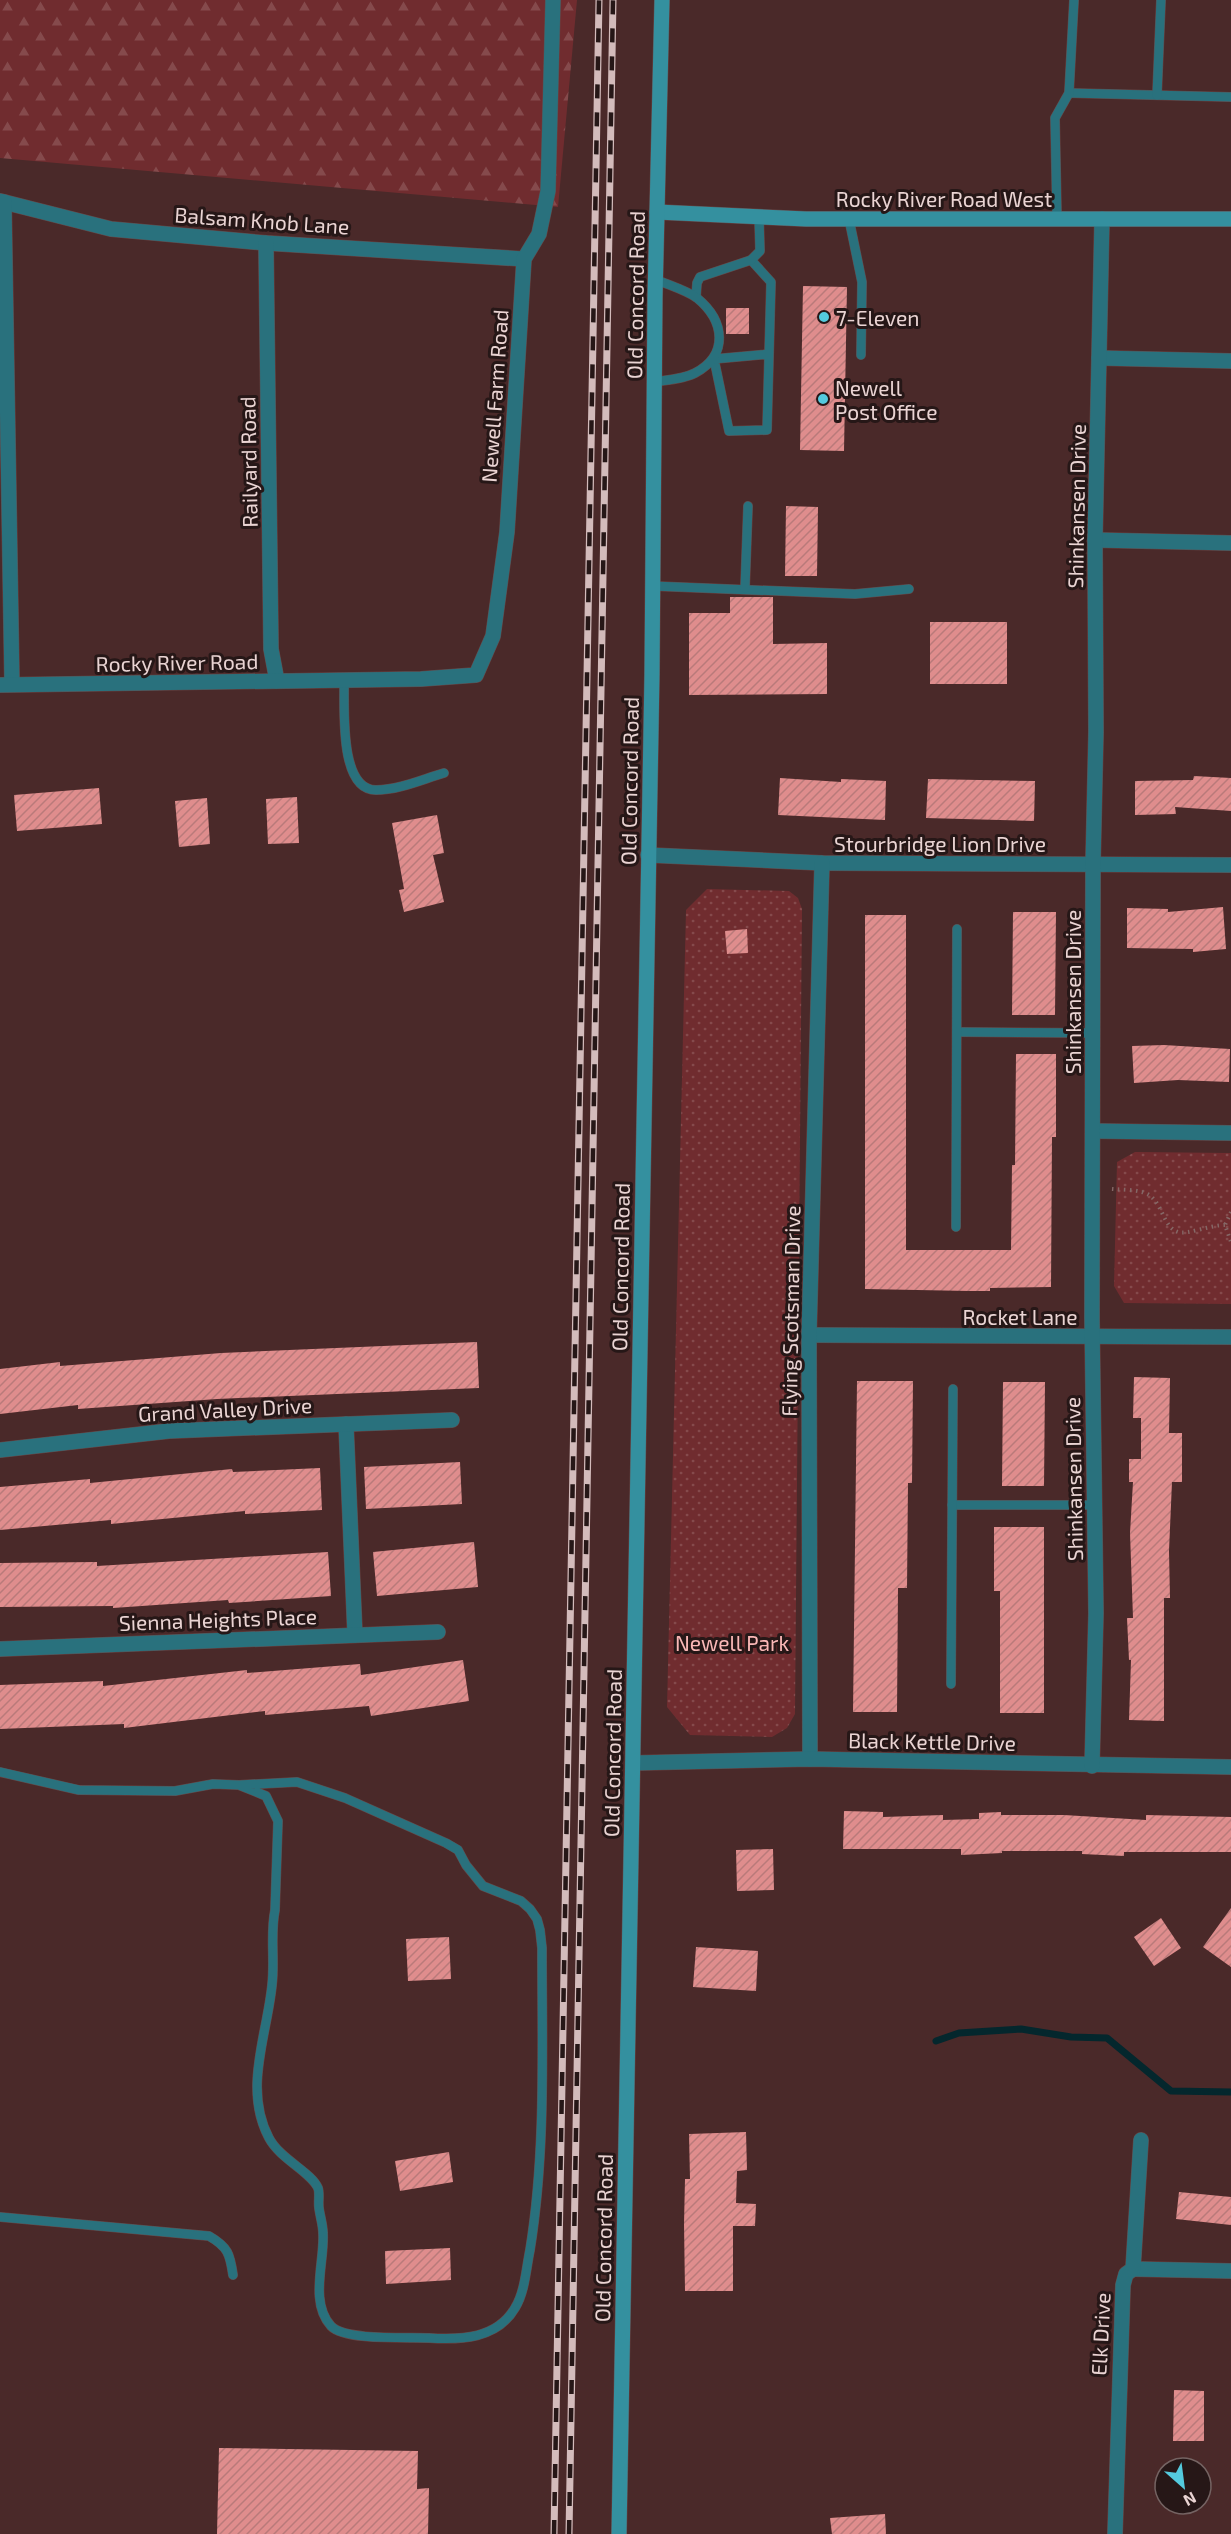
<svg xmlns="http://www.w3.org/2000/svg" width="1231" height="2534" font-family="'Exo 2',sans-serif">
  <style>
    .forest { fill: url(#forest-firs) }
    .park { fill: url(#park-dots) }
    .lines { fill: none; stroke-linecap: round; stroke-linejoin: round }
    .stream { stroke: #04272d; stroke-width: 7 }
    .building { fill: url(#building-hatch) }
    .lane-casing { stroke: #674848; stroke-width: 10 }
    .street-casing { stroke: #674848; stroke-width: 16 }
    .secondary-casing { stroke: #674848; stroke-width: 16 }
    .path { stroke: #856867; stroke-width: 4; stroke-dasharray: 1.5 4.5; stroke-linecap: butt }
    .lane { stroke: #29717d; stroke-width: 9 }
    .street { stroke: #29717d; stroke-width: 15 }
    .secondary { stroke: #34909f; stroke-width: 15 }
    .rail-casing { stroke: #d3bbbb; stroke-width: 7 }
    .rail { stroke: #261717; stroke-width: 4.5; stroke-dasharray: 14; stroke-linecap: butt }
    .poi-dot { fill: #54cade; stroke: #261717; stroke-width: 2 }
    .labels { text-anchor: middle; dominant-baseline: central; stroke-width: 6; stroke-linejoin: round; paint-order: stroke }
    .street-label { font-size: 21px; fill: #ead4d3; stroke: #261717 }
    .poi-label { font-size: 21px; fill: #ead4d3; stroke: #261717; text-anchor: start }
    .park-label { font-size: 21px; fill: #fbb8b7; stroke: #261717 }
  </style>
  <defs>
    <pattern id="forest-firs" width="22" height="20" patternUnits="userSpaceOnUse" patternTransform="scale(1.5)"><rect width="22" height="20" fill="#702c2f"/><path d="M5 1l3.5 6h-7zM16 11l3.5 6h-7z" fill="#854a4c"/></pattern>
    <pattern id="park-dots" width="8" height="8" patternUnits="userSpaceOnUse" patternTransform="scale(1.5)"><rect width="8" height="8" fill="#702c2f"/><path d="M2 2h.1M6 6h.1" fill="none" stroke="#854a4c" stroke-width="1.8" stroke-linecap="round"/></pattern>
    <pattern id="building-hatch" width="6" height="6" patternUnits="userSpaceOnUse" patternTransform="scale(1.5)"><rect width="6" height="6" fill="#df8d8d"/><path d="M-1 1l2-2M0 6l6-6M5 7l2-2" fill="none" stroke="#b97a7a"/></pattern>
  </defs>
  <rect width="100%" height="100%" fill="#4a2929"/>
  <!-- forest -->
  <polygon class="forest" points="0,0 577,0 558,207 0,158"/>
  <!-- park -->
  <g class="park">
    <polygon points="707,889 789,891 798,898 802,909 795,1714 787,1728 772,1737 690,1735 667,1707 686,910"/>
    <polygon points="1135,1152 1231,1153 1231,1304 1124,1303 1114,1286 1117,1162"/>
  </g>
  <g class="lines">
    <!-- stream -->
    <polyline class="stream" points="936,2041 959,2033 1021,2029 1071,2037 1107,2038 1171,2091 1231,2092"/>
  </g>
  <!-- building -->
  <g class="building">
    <polygon points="803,286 847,287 844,451 800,450"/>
    <rect x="726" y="308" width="23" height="26"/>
    <polygon points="786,506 818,507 817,576 785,576"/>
    <polygon points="730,597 773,597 773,644 827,643 827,694 689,695 689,613 730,613"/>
    <rect x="930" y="622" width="77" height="62"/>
    <polygon points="1194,776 1231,778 1231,811 1175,807 1176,814 1135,815 1135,781 1193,780"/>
    <polygon points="780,778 841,782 841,779 886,781 885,820 778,815"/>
    <polygon points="928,779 1035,781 1034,821 926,818"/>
    <polygon points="99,788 102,824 17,831 14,795"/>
    <polygon points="297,797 299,843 268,844 266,799"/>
    <polygon points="207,798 210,844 179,847 175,801"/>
    <polygon points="437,815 444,853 433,855 444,902 404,912 399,890 404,889 392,823"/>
    <polygon points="1223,907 1226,949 1193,952 1193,949 1127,948 1127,908 1168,909 1168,912"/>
    <polygon points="1013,912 1056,912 1055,1015 1012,1015"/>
    <polygon points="865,915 906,915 906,1250 1011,1250 1012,1165 1015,1165 1016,1054 1056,1054 1056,1137 1052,1137 1051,1287 990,1288 990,1291 969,1291 865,1289"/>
    <polygon points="747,929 748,953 727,954 725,931"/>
    <polygon points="1164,1045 1230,1049 1229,1082 1178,1080 1134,1083 1132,1046"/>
    <polygon points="477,1342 479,1388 217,1399 78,1409 78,1405 0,1414 0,1369 60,1362 60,1366 221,1353"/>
    <polygon points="1134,1377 1170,1378 1169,1433 1182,1433 1182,1482 1172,1482 1169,1551 1170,1598 1164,1598 1164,1721 1129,1720 1131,1660 1129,1660 1127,1618 1133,1618 1130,1533 1133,1482 1129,1482 1129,1459 1141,1459 1141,1418 1133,1418"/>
    <polygon points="857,1381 913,1381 912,1483 908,1483 907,1588 898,1588 897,1712 853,1712"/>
    <polygon points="1003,1382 1045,1382 1044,1486 1002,1486"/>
    <polygon points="460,1462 462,1504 366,1509 364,1467"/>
    <polygon points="320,1468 322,1510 245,1514 245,1511 111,1524 111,1520 0,1530 0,1487 90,1479 90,1483 232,1469 233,1472"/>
    <polygon points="994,1527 1044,1527 1044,1713 1000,1713 1000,1591 994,1591"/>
    <polygon points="474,1542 478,1587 377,1596 373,1552"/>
    <polygon points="328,1552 331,1596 229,1603 228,1600 113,1608 113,1606 0,1607 0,1563 97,1562 97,1566"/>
    <polygon points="463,1660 469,1701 371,1716 369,1706 265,1715 265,1711 124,1728 124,1724 0,1729 0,1685 103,1681 103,1686 247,1670 247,1673 360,1664 361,1675"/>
    <polygon points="844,1811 883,1812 883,1817 943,1815 943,1820 979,1819 979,1813 1001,1812 1001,1815 1064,1815 1146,1820 1146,1815 1231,1817 1231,1852 1124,1852 1124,1856 1082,1854 1082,1851 1002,1851 1002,1853 961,1855 961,1849 843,1849"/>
    <polygon points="773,1849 774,1890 737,1891 736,1850"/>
    <polygon points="1231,1908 1231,1967 1203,1947"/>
    <polygon points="1161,1918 1181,1948 1154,1966 1134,1937"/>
    <polygon points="449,1937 451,1979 408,1981 406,1939"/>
    <polygon points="696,1947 758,1951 756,1991 693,1987"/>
    <polygon points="746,2132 747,2170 737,2171 736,2203 756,2204 755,2226 733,2226 733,2291 685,2291 684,2224 685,2179 690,2179 689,2134"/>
    <polygon points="449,2152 453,2182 400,2191 395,2161"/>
    <polygon points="1179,2192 1231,2197 1231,2225 1176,2219"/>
    <polygon points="450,2248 451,2280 386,2284 385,2251"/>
    <polygon points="1174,2390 1204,2391 1204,2441 1173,2441"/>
    <polygon points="219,2448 418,2451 417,2489 429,2488 428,2534 217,2534"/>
    <polygon points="885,2514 886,2534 832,2534 830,2518"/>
  </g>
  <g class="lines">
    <!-- lane casing -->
    <g class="lane-casing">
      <g id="lane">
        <polyline points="1069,93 1231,97"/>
        <polyline points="1157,95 1161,0"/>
        <polyline points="849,219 862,282 861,355"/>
        <polyline points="1057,219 1055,118 1069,93 1074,0"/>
        <polyline points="751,260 771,282 767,430 729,431 714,359 769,354"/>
        <polyline points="696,297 697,283 700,277 751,260 760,251 759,217"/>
        <path d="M 654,382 C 667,380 684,379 695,373 C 729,355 725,321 697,298 C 686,290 668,285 655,279"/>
        <polyline points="653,586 855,594 909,589"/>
        <polyline points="745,588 748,506"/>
        <path d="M 344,679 C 345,705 338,790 376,790 C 399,790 423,779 444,773"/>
        <polyline points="957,1032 1094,1033"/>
        <polyline points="956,1227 957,929"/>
        <polyline points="952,1505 1096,1505"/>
        <polyline points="951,1684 953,1389"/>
        <path d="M 0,1772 L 79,1790 L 175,1791 L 213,1784 L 239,1785 L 266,1796 L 278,1821 L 275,1910 C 270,1934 275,1960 272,1985 C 267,2036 243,2089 269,2138 C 280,2159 311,2172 318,2188 C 320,2193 318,2202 319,2208 C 320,2216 323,2225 323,2233 C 325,2261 309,2302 331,2326 C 345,2341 408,2337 429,2338 C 461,2340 497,2339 515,2308 C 525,2292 526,2269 530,2250 C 546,2151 542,2049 542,1948 L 540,1930 L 537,1919 L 530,1909 L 521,1901 L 483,1886 L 466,1865 L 458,1850 L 446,1843 L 345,1798 L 297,1782 L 239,1785"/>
        <path d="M 0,2217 L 209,2236 C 228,2247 230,2254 233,2275"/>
      </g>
    </g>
    <!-- street casing -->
    <g class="street-casing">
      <g id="street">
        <polyline points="0,201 111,229 266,243 524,259"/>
        <polyline points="4,202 12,684"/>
        <polyline points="266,243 271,649 277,681"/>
        <polyline points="1099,358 1231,361"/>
        <polyline points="1095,540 1231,543"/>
        <polyline points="0,685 421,679 476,675 493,636 507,532 524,259 539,234 548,191 553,0"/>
        <polyline points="648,855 822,863 1231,865"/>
        <polyline points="1093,1131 1231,1133"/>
        <polyline points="809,1335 1231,1337"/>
        <polyline points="346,1424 355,1635"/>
        <polyline points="0,1450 169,1431 452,1420"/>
        <polyline points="0,1649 438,1632"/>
        <polyline points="810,1759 809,1335 822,863"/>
        <polyline points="633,1763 810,1759 1231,1767"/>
        <polyline points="1092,1766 1096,1613 1092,1318 1093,864 1096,732 1095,540 1102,219"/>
        <polyline points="1133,2269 1231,2271"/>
        <polyline points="1115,2534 1123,2285 1126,2274 1133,2269 1141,2140"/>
      </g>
    </g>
    <!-- secondary casing -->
    <g class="secondary-casing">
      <g id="secondary">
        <polyline points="657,212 806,219 1231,219"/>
        <polyline points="619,2534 652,674 655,297 662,0"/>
      </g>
    </g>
    <!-- path -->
    <g class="path">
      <path d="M 1112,1189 C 1124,1190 1139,1189 1149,1195 C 1163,1204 1163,1227 1178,1232 C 1187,1235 1210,1225 1225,1225"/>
      <polyline points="1231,1212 1225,1225 1231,1242"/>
    </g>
    <!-- lane -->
    <use href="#lane" class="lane"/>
    <!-- street -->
    <use href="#street" class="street"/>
    <!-- secondary -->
    <use href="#secondary" class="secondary"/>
    <!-- rail casing -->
    <g class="rail-casing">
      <g id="rail">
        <polyline points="554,2534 599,0"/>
        <polyline points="569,2534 613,0"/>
      </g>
    </g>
    <!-- rail -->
    <use href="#rail" class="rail"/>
  </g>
  <!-- markers -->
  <g class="poi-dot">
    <circle cx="824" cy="317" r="6"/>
    <circle cx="823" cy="399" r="6"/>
  </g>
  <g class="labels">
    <!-- street labels -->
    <g class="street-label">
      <text x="944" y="198">Rocky River Road West</text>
      <text transform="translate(262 220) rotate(4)">Balsam Knob Lane</text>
      <text transform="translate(635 295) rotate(-89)">Old Concord Road</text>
      <text transform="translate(494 396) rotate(-86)">Newell Farm Road</text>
      <text transform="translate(248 462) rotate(-91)">Railyard Road</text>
      <text transform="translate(1076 506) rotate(-89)">Shinkansen Drive</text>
      <text transform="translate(177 662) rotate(-1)">Rocky River Road</text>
      <text transform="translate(629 781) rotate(-89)">Old Concord Road</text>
      <text x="940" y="843">Stourbridge Lion Drive</text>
      <text transform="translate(1072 992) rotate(-90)">Shinkansen Drive</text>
      <text transform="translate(620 1267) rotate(-89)">Old Concord Road</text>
      <text transform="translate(790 1311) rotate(-89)">Flying Scotsman Drive</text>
      <text x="1020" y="1316">Rocket Lane</text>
      <text transform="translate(225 1409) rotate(-3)">Grand Valley Drive</text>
      <text transform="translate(1073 1479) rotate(-91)">Shinkansen Drive</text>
      <text transform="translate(218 1619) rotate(-2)">Sienna Heights Place</text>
      <text transform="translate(932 1741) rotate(1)">Black Kettle Drive</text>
      <text transform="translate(612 1753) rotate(-89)">Old Concord Road</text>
      <text transform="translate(603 2238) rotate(-89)">Old Concord Road</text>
      <text transform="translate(1100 2334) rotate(-87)">Elk Drive</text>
    </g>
    <!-- poi labels -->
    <g class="poi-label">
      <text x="836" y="317">7-Eleven</text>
      <text x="835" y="387">Newell<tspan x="835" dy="24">Post Office</tspan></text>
    </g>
    <!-- park labels -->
    <g class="park-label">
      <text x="732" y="1642">Newell Park</text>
    </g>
  </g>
  <!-- north arrow -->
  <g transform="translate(1183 2486) rotate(152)"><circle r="28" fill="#261717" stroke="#746362" stroke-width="1.5"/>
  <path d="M0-4.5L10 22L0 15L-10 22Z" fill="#54cade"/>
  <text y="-9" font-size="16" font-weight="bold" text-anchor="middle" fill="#ead4d3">N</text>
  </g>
</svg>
